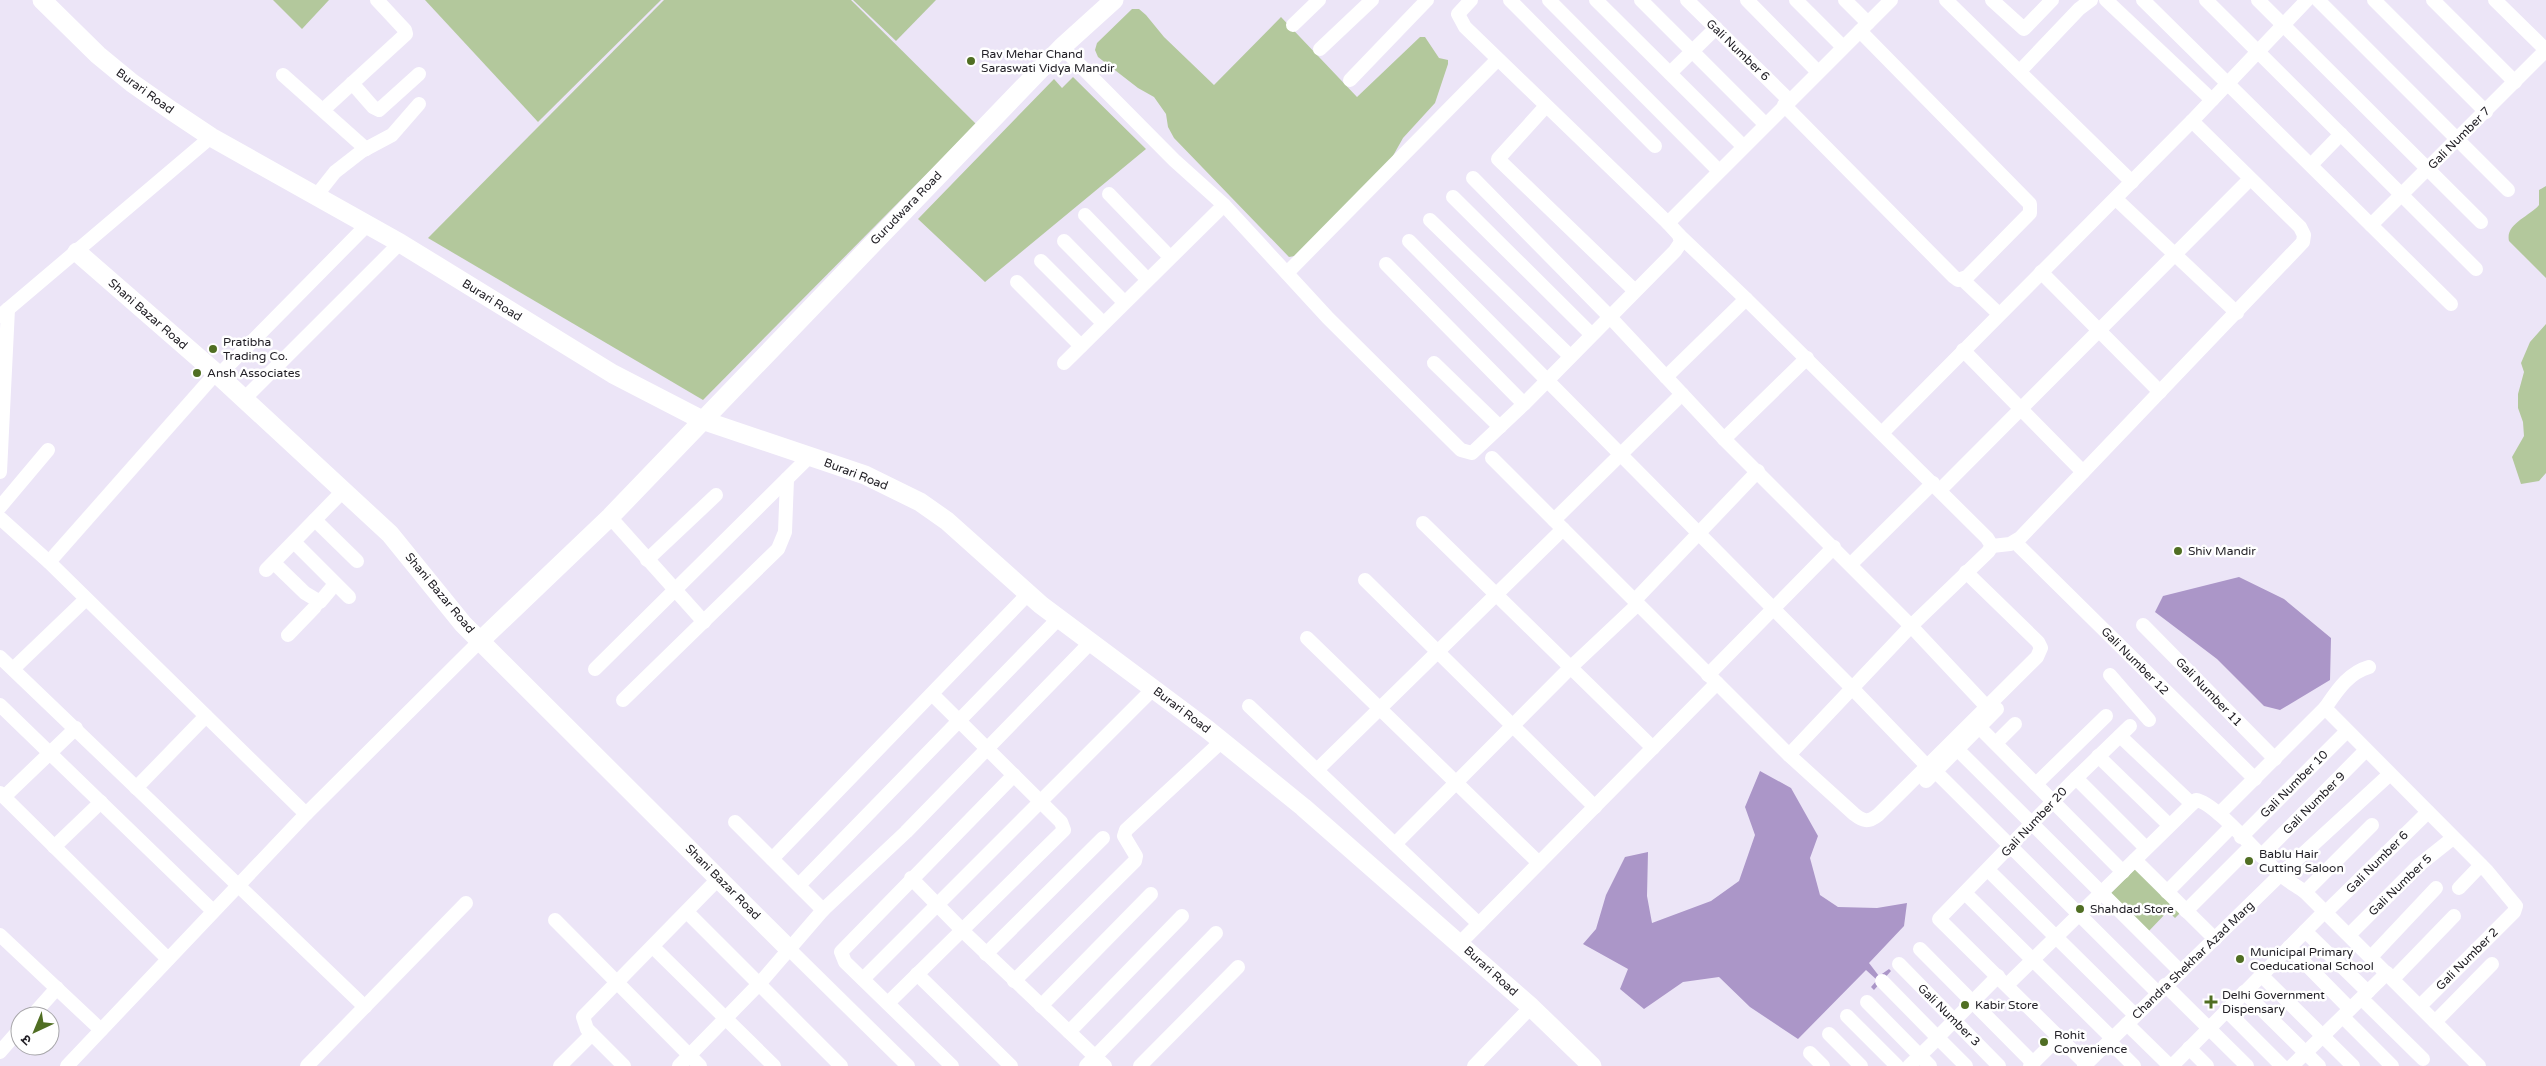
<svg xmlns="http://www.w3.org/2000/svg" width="2546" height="1066" font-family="'Varela Round','Noto Sans Devanagari',sans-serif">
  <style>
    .green { fill: #b3c89c }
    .water { fill: #ab96c8 }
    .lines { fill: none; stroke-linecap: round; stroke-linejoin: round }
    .street { stroke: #fff; stroke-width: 14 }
    .secondary { stroke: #fff; stroke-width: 19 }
    .poi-dot { fill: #506e23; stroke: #fff; stroke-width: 2 }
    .labels { text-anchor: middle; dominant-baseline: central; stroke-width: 5; stroke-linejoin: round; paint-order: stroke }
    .street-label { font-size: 12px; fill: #232127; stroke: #fff }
    .poi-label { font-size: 12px; fill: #232127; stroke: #fff; text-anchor: start }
  </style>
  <rect width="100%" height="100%" fill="#ece5f7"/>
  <!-- green -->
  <g class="green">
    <polygon points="273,0 329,0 302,29"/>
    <polygon points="425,0 661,0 538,122"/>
    <polygon points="664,0 851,0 976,124 703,400 428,238"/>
    <polygon points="853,0 936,0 896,41"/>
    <polygon points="1132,9 1139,9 1146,15 1164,37 1214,85 1281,17 1357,97 1420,37 1425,37 1439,58 1448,60 1448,64 1435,103 1403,138 1389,163 1295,256 1289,257 1174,138 1168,127 1166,114 1154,97 1138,88 1098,57 1095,50 1097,43"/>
    <polygon points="1073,77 1146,149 985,282 918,219 1054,79 1062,88"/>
    <path d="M 2546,186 L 2546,278 L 2509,241 C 2505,224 2530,216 2539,205 L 2539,190 Z"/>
    <polygon points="2546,324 2546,473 2539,481 2521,484 2512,457 2524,436 2523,422 2518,408 2518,394 2524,372 2521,363 2530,342"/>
    <polygon points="2137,867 2182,911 2175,918 2168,911 2147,933 2109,895"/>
  </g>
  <!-- water -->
  <g class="water">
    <polygon points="2239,577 2284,599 2331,638 2330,680 2280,710 2264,706 2217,659 2155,612 2163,596"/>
    <polygon points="1760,771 1791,788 1818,836 1810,858 1820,895 1838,907 1877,908 1907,903 1904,926 1869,963 1879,976 1889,969 1891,971 1874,990 1871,987 1877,980 1866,970 1798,1039 1750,1007 1719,977 1683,982 1644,1009 1620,989 1628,969 1583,944 1596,929 1606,895 1625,857 1648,852 1647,896 1652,923 1711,901 1739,881 1755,835 1745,807"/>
  </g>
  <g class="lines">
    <!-- street -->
    <g class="street">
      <polyline points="1510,0 1655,146"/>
      <polyline points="1549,0 1719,171"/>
      <polyline points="1596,0 1743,146"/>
      <polyline points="1641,0 1765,124"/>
      <polyline points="1687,0 1789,100"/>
      <polyline points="1747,0 1818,72"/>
      <polyline points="1796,0 1843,47"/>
      <polyline points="1845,0 1868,23"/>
      <polyline points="1946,0 2132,182"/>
      <polyline points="1992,0 2024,29 2052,0"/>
      <polyline points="2106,0 2212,100"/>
      <polyline points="2143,0 2451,304"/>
      <polyline points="2206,0 2476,269"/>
      <polyline points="2258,0 2481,222"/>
      <polyline points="2318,0 2508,190"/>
      <polyline points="2374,0 2486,112"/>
      <polyline points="2433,0 2515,82"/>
      <polyline points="2495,0 2546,50"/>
      <polyline points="1293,25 1319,0"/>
      <polyline points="1062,47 1174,160 1224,205 1328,318 1461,450 1472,453 1524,404 1675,251 1681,242 1679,235 1668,223 1465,27 1458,14 1471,0"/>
      <polyline points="1320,49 1372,0"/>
      <polyline points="2020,71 2079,9 2091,0"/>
      <polyline points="1670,73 1716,28"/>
      <polyline points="283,75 366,149"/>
      <polyline points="1350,80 1427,0"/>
      <polyline points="352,83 373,107 379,110 419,74"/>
      <polyline points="1784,105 1954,277 1958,280 1967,277 2030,213 2030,204 1860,31"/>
      <polyline points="1546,106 1498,159 1634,290"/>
      <polyline points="323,110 406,34 405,30 377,0"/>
      <polyline points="2311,165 2341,134"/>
      <polyline points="1473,178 1609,316 1724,439 1911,626 1986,706"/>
      <polyline points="1109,194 1170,257"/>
      <polyline points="316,196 335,172 362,151 392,135 419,104"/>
      <polyline points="1453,197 1591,334"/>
      <polyline points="2116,199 2237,313"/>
      <polyline points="1085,215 1147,279"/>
      <polyline points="1430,220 1570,356"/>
      <polyline points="1668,223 1891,0"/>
      <polyline points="2371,225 2546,50"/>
      <polyline points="1064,241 1124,302"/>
      <polyline points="1409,241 1852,688 1927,766"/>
      <polyline points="1041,261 1103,323"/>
      <polyline points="1386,264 1524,404"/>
      <polyline points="2041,272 2160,392"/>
      <polyline points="1287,273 1497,60"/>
      <polyline points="1963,280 1999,314"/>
      <polyline points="1017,282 1081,346"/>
      <polyline points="0,316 211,137"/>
      <polyline points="1963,350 2083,472"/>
      <polyline points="1064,363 1224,205"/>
      <polyline points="1434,363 1500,427"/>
      <polyline points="218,376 368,224"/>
      <polyline points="1666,377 1746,299"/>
      <polyline points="244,399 400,243"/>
      <polyline points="1882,433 2192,121 2307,0"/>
      <polyline points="1724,439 1807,358"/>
      <polyline points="1492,458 1789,755 1911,626 1988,552 1992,546 1987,538 1746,299 1679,235"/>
      <polyline points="0,472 8,309"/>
      <polyline points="1940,490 2250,179"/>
      <polyline points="0,507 48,450"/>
      <polyline points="610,517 704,622"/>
      <polyline points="0,518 49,562 306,814"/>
      <polyline points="315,520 357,561"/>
      <polyline points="1554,520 1682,394"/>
      <polyline points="1423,523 1653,748"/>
      <polyline points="294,542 349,597"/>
      <polyline points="2015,542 2255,779"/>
      <polyline points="1992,546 2010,544 2020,538 2303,242 2304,235 2300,227 2192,121"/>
      <polyline points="647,560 716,495"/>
      <polyline points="49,562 216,373"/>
      <polyline points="274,563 305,593 320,602 335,584"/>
      <polyline points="1851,564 1933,483"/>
      <polyline points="266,570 343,491"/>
      <polyline points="1365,580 1595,807"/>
      <polyline points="1635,600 1758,471"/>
      <polyline points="2143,625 2275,759"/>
      <polyline points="288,635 315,607"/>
      <polyline points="1307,638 1539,863"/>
      <polyline points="0,657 365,1007"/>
      <polyline points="13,669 86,599"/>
      <polyline points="595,669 810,456"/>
      <polyline points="1708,675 1834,547"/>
      <polyline points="2110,675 2149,720"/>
      <polyline points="623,700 778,549 785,532 787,479"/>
      <polyline points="0,705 213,911"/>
      <polyline points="1249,706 1479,924"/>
      <polyline points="2325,708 2487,871 2516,906 2514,912 2420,1006"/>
      <polyline points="1979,727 2123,872"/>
      <polyline points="2120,736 2192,804"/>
      <polyline points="1996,743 2015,724"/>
      <polyline points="1957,749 2181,972"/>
      <path d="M 1789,755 L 1854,814 C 1863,821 1868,823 1878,815 L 2037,657 L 2041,648 L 2038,642 L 1966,572"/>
      <polyline points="2098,756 2165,821"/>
      <polyline points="1317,770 1563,529"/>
      <polyline points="1935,771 2158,993"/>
      <polyline points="2076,778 2143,845"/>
      <polyline points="1926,781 1997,709"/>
      <polyline points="2036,784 2106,716"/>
      <polyline points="136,788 206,716"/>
      <polyline points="0,793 168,959"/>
      <polyline points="4,797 76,728"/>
      <path d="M 2219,814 L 2325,708 C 2337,691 2348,673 2369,667"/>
      <polyline points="735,822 823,910"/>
      <polyline points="2241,837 2347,731"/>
      <polyline points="1395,844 1570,668 1638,604"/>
      <polyline points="54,847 101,802"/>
      <polyline points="2261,856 2366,750"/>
      <polyline points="772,859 1028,594"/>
      <polyline points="2135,860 2215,939"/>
      <polyline points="1988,870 2135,1015"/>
      <polyline points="911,878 967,935 1105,1066"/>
      <polyline points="799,885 1059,618"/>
      <polyline points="2459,888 2481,865"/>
      <polyline points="2167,892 2231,827"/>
      <polyline points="2305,892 2372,825"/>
      <polyline points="1965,893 2112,1038"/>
      <polyline points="2186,911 2251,846"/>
      <polyline points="687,912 841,1066"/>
      <polyline points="2326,912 2428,812"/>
      <polyline points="555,920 700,1066"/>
      <polyline points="2305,931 2368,992"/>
      <polyline points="0,935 101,1030"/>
      <polyline points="2349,935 2419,865 2453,838"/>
      <polyline points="1460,943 1717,683"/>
      <polyline points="653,947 774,1066"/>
      <polyline points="2289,947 2350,1009"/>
      <polyline points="789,949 908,1066"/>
      <polyline points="1920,949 2033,1063"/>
      <polyline points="986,954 1103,838"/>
      <polyline points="2371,957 2436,888"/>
      <polyline points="1899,964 1999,1066"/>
      <polyline points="917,974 1011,1066"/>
      <polyline points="2261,975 2353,1066"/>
      <polyline points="863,979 1153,689"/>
      <polyline points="2393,979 2454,916"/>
      <polyline points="1014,981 1135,861 1136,856 1124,836 1126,830 1222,741"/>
      <polyline points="1882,981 1936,1036"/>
      <path d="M 2007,985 L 2192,804 L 2196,800 C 2215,802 2262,859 2280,874 C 2287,881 2297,886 2305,892 L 2479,1066"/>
      <polyline points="2165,985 2247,1066"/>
      <polyline points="2244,992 2319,1066"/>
      <polyline points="2362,999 2423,1059"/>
      <polyline points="1867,1002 1930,1066"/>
      <polyline points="888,1003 1064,830 1061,822 932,694"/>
      <polyline points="1041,1006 1151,894"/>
      <polyline points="2226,1010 2282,1066"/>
      <polyline points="32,1016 57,988"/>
      <polyline points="1847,1016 1897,1066"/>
      <polyline points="2343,1017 2392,1066"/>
      <polyline points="2435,1022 2492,964"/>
      <polyline points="2127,1024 2170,1066"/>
      <polyline points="1069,1032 1182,916"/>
      <polyline points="1829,1034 1861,1066"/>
      <polyline points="1939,1036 1998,976"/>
      <polyline points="1938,1039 1936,1036 1939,1036 1939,1039 1966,1066"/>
      <polyline points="2109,1041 2134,1066"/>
      <polyline points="2189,1048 2207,1066"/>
      <polyline points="0,1052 20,1029"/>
      <polyline points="1810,1053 1823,1066"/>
      <polyline points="2086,1064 1939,919 2070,784 2130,726"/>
      <polyline points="67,1066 306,814 480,641"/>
      <polyline points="307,1066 466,903"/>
      <polyline points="560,1066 592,1034"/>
      <polyline points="624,1066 587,1029 583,1017 719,878"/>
      <polyline points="679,1066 760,983 823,910 906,832 1091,642"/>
      <polyline points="952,1066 845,962 841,952 1014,775"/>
      <polyline points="1086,1066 1216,933"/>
      <polyline points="1140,1066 1238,967"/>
      <polyline points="1474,1066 1531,1007"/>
      <polyline points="1909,1066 1937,1039"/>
      <polyline points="2030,1066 2059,1037"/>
      <polyline points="2084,1066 2280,875 2390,774"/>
      <polyline points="2172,1066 2325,911"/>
      <polyline points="2292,1066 2387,973"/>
    </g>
    <!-- secondary -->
    <g class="secondary">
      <polyline points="42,0 98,55 132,83 172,111 211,137 400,243 613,374 702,420 865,475 920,502 947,521 1041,605 1207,729 1303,807 1531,1007 1592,1066"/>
      <polyline points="77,252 216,373 390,534 463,624 789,949"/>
      <polyline points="480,641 610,517 1062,47 1114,0"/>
    </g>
  </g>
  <!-- markers -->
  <g class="poi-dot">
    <circle cx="971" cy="61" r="5"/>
    <circle cx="213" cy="349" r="5"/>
    <circle cx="197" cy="373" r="5"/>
    <circle cx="2178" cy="551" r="5"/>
    <circle cx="2249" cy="861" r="5"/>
    <circle cx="2080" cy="909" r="5"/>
    <circle cx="2240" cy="959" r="5"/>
    <path d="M2208.5 994.5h5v5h5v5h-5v5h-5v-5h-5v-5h5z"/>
    <circle cx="1965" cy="1005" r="5"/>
    <circle cx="2044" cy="1042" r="5"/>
  </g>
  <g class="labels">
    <!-- street labels -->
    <g class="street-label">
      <text transform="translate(1738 50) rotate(44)">Gali Number 6</text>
      <text transform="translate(145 91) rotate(36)">Burari Road</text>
      <text transform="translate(2459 138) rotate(-45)">Gali Number 7</text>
      <text transform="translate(906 208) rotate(-46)">Gurudwara Road</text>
      <text transform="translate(492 300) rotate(32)">Burari Road</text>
      <text transform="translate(148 314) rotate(41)">Shani Bazar Road</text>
      <text transform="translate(856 474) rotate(21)">Burari Road</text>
      <text transform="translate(440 593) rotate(50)">Shani Bazar Road</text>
      <text transform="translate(2135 661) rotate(45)">Gali Number 12</text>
      <text transform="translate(2209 692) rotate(46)">Gali Number 11</text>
      <text transform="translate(1182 710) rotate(37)">Burari Road</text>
      <text transform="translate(2294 784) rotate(-45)">Gali Number 10</text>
      <text transform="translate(2314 803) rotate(-45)">Gali Number 9</text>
      <text transform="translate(2034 822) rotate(-47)">Gali Number 20</text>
      <text transform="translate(2377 862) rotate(-45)">Gali Number 6</text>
      <text transform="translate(723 882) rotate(45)">Shani Bazar Road</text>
      <text transform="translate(2400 885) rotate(-44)">Gali Number 5</text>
      <text transform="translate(2467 959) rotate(-45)">Gali Number 2</text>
      <text transform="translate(2193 960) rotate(-44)">Chandra Shekhar Azad Marg</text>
      <text transform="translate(1491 971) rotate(42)">Burari Road</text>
      <text transform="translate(1949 1015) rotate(45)">Gali Number 3</text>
    </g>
    <!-- poi labels -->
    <g class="poi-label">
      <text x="981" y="54">Rav Mehar Chand<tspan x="981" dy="14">Saraswati Vidya Mandir</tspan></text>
      <text x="223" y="342">Pratibha<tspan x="223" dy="14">Trading Co.</tspan></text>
      <text x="207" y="373">Ansh Associates</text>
      <text x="2188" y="551">Shiv Mandir</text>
      <text x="2259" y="854">Bablu Hair<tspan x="2259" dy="14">Cutting Saloon</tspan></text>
      <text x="2090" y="909">Shahdad Store</text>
      <text x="2250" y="952">Municipal Primary<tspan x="2250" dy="14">Coeducational School</tspan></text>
      <text x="2222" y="995">Delhi Government<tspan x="2222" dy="14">Dispensary</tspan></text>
      <text x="1975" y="1005">Kabir Store</text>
      <text x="2054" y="1035">Rohit<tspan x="2054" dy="14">Convenience</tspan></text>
    </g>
  </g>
  <!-- north arrow -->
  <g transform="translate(35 1031) rotate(224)"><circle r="24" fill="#ffffff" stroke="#a7a6a9"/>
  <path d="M0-4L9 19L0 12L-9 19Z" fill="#506e23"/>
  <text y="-8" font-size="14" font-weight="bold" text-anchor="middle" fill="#232127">उ</text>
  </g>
</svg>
